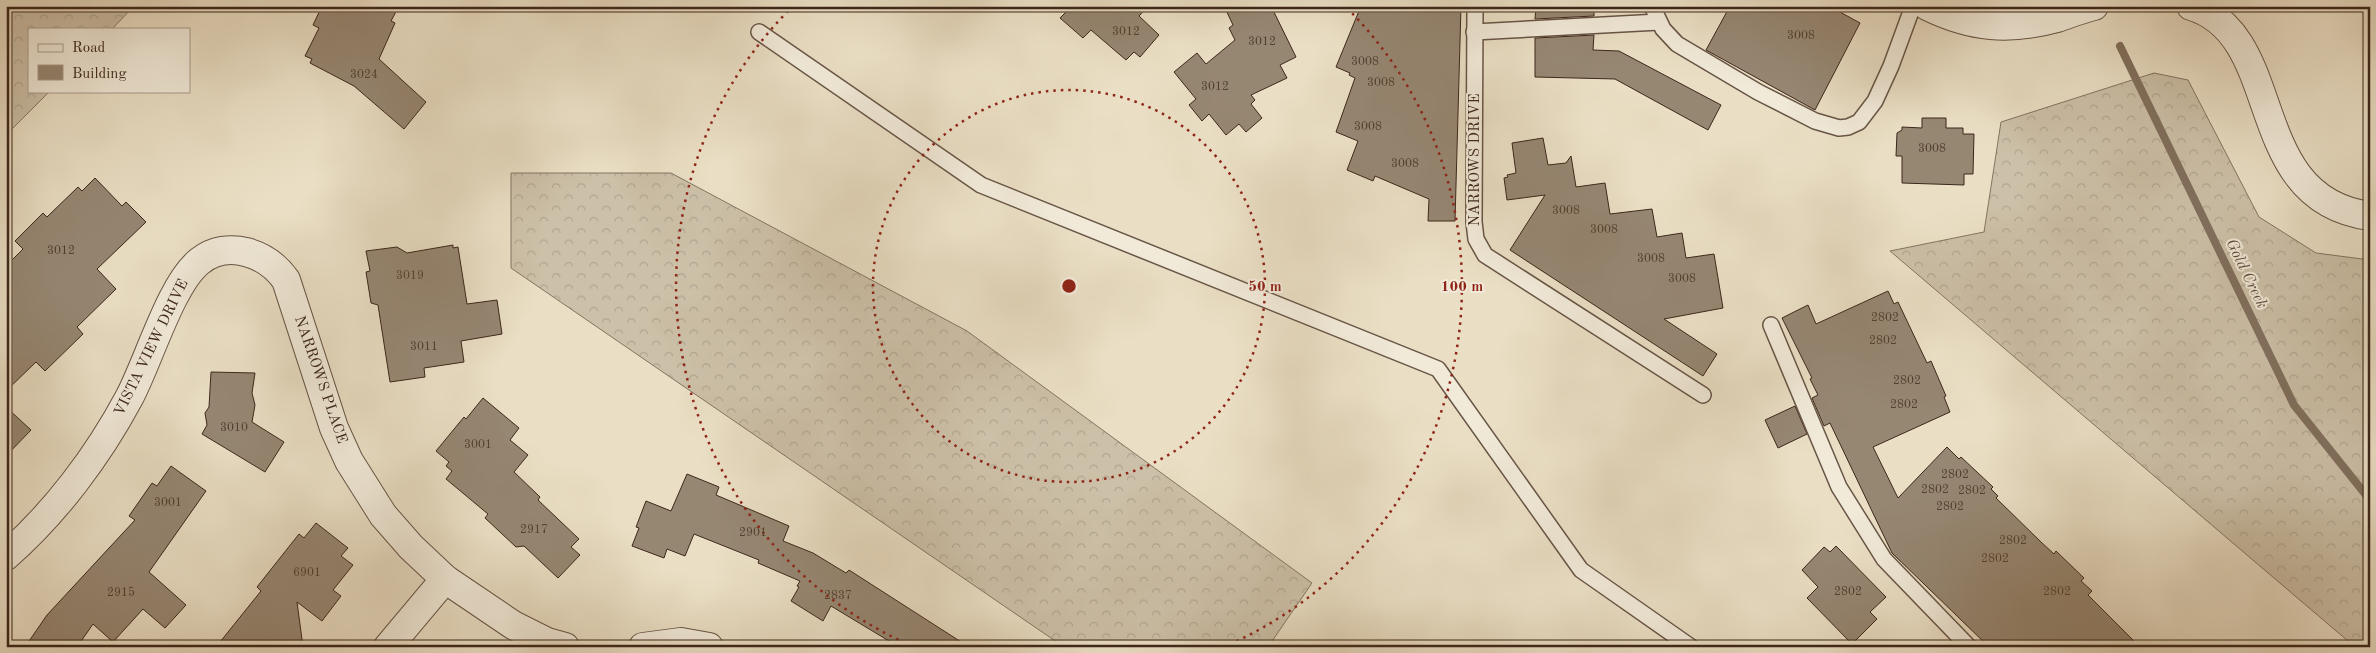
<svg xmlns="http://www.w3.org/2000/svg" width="2376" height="653" font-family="'Old Standard TT',serif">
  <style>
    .forest { fill: url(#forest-crowns); stroke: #847462 }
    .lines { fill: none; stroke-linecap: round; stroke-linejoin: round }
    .stream { stroke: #81705e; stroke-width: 8 }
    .building { fill: #968773; stroke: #3c271b }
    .lane-casing { stroke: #685546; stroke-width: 18 }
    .street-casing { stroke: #685546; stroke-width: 30 }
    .lane { stroke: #f1ead9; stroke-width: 15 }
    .street { stroke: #f1ead9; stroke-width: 28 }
    .ring { fill: none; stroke: #8f2418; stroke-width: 2.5; stroke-dasharray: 2.5 5 }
    .labels { text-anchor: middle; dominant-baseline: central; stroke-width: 4; stroke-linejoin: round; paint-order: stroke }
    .number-label { font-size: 12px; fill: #523f31 }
    .street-label { font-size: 15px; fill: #3c271b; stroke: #f1ead9 }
    .water-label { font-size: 16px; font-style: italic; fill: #5e4b3d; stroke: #f1ead9 }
    .centre { fill: #8f2418; stroke: #f1ead9; stroke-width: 2.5 }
    .ring-label { font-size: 15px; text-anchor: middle; font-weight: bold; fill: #8f2418; stroke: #f1ead9; stroke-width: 4; stroke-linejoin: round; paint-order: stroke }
  </style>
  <defs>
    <pattern id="forest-crowns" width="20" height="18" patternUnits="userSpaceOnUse" patternTransform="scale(1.25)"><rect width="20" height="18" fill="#ccc0a8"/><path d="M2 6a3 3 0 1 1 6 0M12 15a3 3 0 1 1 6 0" fill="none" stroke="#b0a590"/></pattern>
  </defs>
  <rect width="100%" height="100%" fill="#eadfc5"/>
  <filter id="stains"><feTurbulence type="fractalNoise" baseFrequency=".004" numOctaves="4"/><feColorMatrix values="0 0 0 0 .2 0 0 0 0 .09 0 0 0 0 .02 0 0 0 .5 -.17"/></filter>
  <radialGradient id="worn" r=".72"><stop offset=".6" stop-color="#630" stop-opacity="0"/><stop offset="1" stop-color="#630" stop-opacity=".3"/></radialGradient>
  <!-- forest -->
  <g class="forest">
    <polygon points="6,6 134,6 112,29 29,29 29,91 50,91 6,135"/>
    <polygon points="2154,73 2188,80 2259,217 2316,253 2370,260 2370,647 2355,647 1890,251 1984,232 2001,122"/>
    <polygon points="511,173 671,173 967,331 1312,583 1268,647 1064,647 511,268"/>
  </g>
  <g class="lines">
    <!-- stream -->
    <polyline class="stream" points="2120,46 2294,405 2370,500"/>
  </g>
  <!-- building -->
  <g class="building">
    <polygon points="322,6 399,6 391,21 395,23 379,59 426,102 404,129 354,86 310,63 312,59 305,56 319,28 313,25"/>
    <polygon points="1065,6 1148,6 1139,16 1159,35 1140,57 1134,52 1126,60 1091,30 1083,38 1060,18 1068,10"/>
    <polygon points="1224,6 1271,6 1296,57 1280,65 1287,78 1251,95 1255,100 1251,104 1262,118 1246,132 1239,124 1226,135 1209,114 1202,121 1189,105 1196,99 1174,72 1197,53 1206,64 1235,40 1229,28 1233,25"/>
    <polygon points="1361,6 1461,6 1455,221 1428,221 1429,199 1375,176 1373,181 1347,170 1358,141 1336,132 1355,78 1349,75 1350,73 1336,67"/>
    <polygon points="1536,6 1594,6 1594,16 1535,19"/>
    <polygon points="1730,6 1829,6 1860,23 1815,110 1706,50"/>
    <polygon points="1594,35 1593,50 1619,51 1721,105 1708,130 1615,79 1535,77 1535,38"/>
    <polygon points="1922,118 1946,118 1946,128 1963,128 1963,134 1974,134 1973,174 1964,174 1964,185 1902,183 1902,156 1896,156 1897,133 1902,130 1902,127 1922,128"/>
    <polygon points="1543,138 1548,165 1566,163 1571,156 1576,187 1605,183 1610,214 1652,209 1657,237 1682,233 1686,258 1714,254 1723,308 1664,319 1717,354 1703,376 1510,250 1545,195 1507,200 1504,178 1508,177 1507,175 1516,173 1512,143"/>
    <polygon points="95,178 122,206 126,202 146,222 97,269 116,289 77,327 83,334 45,371 36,362 6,391 6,266 23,249 15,241 43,213 47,217 78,187 82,191"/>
    <polygon points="453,245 453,248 458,247 467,304 497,300 502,334 461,341 464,362 424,368 425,377 390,382 378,305 371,303 366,272 370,271 366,251 397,247 407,253"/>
    <polygon points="1888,291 1894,304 1898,302 1927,363 1931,361 1946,396 1944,397 1950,412 1873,447 1898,498 1947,447 1959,459 1961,457 1993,487 1991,489 1998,496 1996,498 2041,542 2054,554 2056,551 2084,578 2081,581 2092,591 2088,595 2140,647 1989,647 1892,553 1830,423 1824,426 1812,398 1818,395 1810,379 1812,378 1782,318 1808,305 1816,324"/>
    <polygon points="211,372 255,373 252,393 255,405 252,422 284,442 265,472 202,434 207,425 205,413 209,407"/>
    <polygon points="483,398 519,428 510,440 528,455 514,472 540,497 538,500 579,539 571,547 580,555 558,578 524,546 516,547 485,518 488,514 446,479 452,471 446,466 449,462 436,451 464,417 466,419"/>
    <polygon points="1795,406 1807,434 1778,448 1765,420"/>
    <polygon points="6,407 31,430 6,456"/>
    <polygon points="171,466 206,491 149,572 186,605 165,628 143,609 113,642 93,624 77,647 25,647 47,615 135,520 129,516 152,483 157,486"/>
    <polygon points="687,474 719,487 716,495 789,526 783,541 813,553 846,573 849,570 969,647 899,647 831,606 823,621 791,601 799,587 797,586 800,581 758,563 759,560 694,534 685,556 667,549 664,558 632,546 639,528 636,527 646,501 671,511"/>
    <polygon points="316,523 348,548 341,556 353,565 333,590 341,596 322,621 297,602 303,647 216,647 261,591 257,587 299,534 304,538"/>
    <polygon points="1836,546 1886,597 1870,612 1877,619 1852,644 1807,598 1818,587 1802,570 1824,547 1830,552"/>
  </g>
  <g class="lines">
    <!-- lane casing -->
    <g class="lane-casing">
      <g id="lane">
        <polyline points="1475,6 1474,222 1476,239 1485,255 1703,395"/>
        <polyline points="1652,6 1663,29 1677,44 1758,92 1815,121 1839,128 1848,127 1859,122 1875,101 1891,66 1913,6"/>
        <polyline points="759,32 981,185 1438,369 1581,570 1691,647"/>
        <polyline points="1474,32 1659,22"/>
        <polyline points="1771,325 1839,487 1884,559 1969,647"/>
      </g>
    </g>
    <!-- street casing -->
    <g class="street-casing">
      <g id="street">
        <path d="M 1927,6 C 1972,28 2009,31 2057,18 C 2069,14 2081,9 2094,6"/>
        <path d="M 2191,6 C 2288,35 2242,199 2370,216"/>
        <path d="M 6,556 C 55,513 98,456 129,398 C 148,363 171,283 200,261 C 228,239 267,253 286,280 L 334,428 L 349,461 L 383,515 L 411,547 L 445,579 L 513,625 L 547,642 L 565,647"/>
        <polyline points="388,647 445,579"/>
        <polyline points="643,647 681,642 709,647"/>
      </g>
    </g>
    <!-- lane -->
    <use href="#lane" class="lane"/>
    <!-- street -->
    <use href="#street" class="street"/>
  </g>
  <!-- distance rings -->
  <g class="ring">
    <circle cx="1069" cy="286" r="196"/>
    <path d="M912 646A393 393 0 0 1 791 8M1347 8A393 393 0 0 1 1226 646"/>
  </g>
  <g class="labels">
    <!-- number labels -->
    <g class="number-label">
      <text x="1126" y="32">3012</text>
      <text x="1801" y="36">3008</text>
      <text x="1262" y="42">3012</text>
      <text x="1365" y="62">3008</text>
      <text x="364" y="75">3024</text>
      <text x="1381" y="83">3008</text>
      <text x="1215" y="87">3012</text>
      <text x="1368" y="127">3008</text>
      <text x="1932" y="149">3008</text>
      <text x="1405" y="164">3008</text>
      <text x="1566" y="211">3008</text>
      <text x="1604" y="230">3008</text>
      <text x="61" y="251">3012</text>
      <text x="1651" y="259">3008</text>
      <text x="410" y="276">3019</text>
      <text x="1682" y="279">3008</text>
      <text x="1885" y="318">2802</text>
      <text x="1883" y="341">2802</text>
      <text x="424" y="347">3011</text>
      <text x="1907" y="381">2802</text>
      <text x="1904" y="405">2802</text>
      <text x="234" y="428">3010</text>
      <text x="478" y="445">3001</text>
      <text x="1955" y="475">2802</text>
      <text x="1935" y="490">2802</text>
      <text x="1972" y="491">2802</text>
      <text x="168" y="503">3001</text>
      <text x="1950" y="507">2802</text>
      <text x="534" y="530">2917</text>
      <text x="753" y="533">2901</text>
      <text x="2013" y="541">2802</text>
      <text x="1995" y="559">2802</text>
      <text x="307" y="573">6901</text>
      <text x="1848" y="592">2802</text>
      <text x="2057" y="592">2802</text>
      <text x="121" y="593">2915</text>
      <text x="838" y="596">2837</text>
    </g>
    <!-- street labels -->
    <g class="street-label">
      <text transform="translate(1475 160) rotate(-90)">NARROWS DRIVE</text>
      <text transform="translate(152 348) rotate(-64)">VISTA VIEW DRIVE</text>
      <text transform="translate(320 380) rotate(71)">NARROWS PLACE</text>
    </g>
    <!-- water labels -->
    <g class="water-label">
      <text transform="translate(2246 274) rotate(64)">Gold Creek</text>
    </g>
  </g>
  <circle cx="1069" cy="286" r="8" class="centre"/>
  <g class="ring-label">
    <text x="1265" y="291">50 m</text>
    <text x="1462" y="291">100 m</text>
  </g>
  <!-- margin -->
  <rect width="2376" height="653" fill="none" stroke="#eadfc5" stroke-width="25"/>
  <rect x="8" y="8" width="2361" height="638" fill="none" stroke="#3c271b" stroke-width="2.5"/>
  <rect x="12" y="12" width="2351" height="628" fill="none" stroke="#3c271b"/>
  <!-- legend -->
  <rect x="28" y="28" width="162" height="65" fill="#f1ead9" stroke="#a99c8d"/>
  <rect x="38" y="44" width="25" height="8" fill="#f1ead9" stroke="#a99c8d"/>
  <text x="72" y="52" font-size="15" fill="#3c271b">Road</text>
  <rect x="38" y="65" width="25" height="15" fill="#968773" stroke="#a99c8d"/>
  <text x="72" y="78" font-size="15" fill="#3c271b">Building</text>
  <rect width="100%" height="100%" filter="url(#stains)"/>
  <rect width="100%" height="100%" fill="url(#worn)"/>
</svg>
